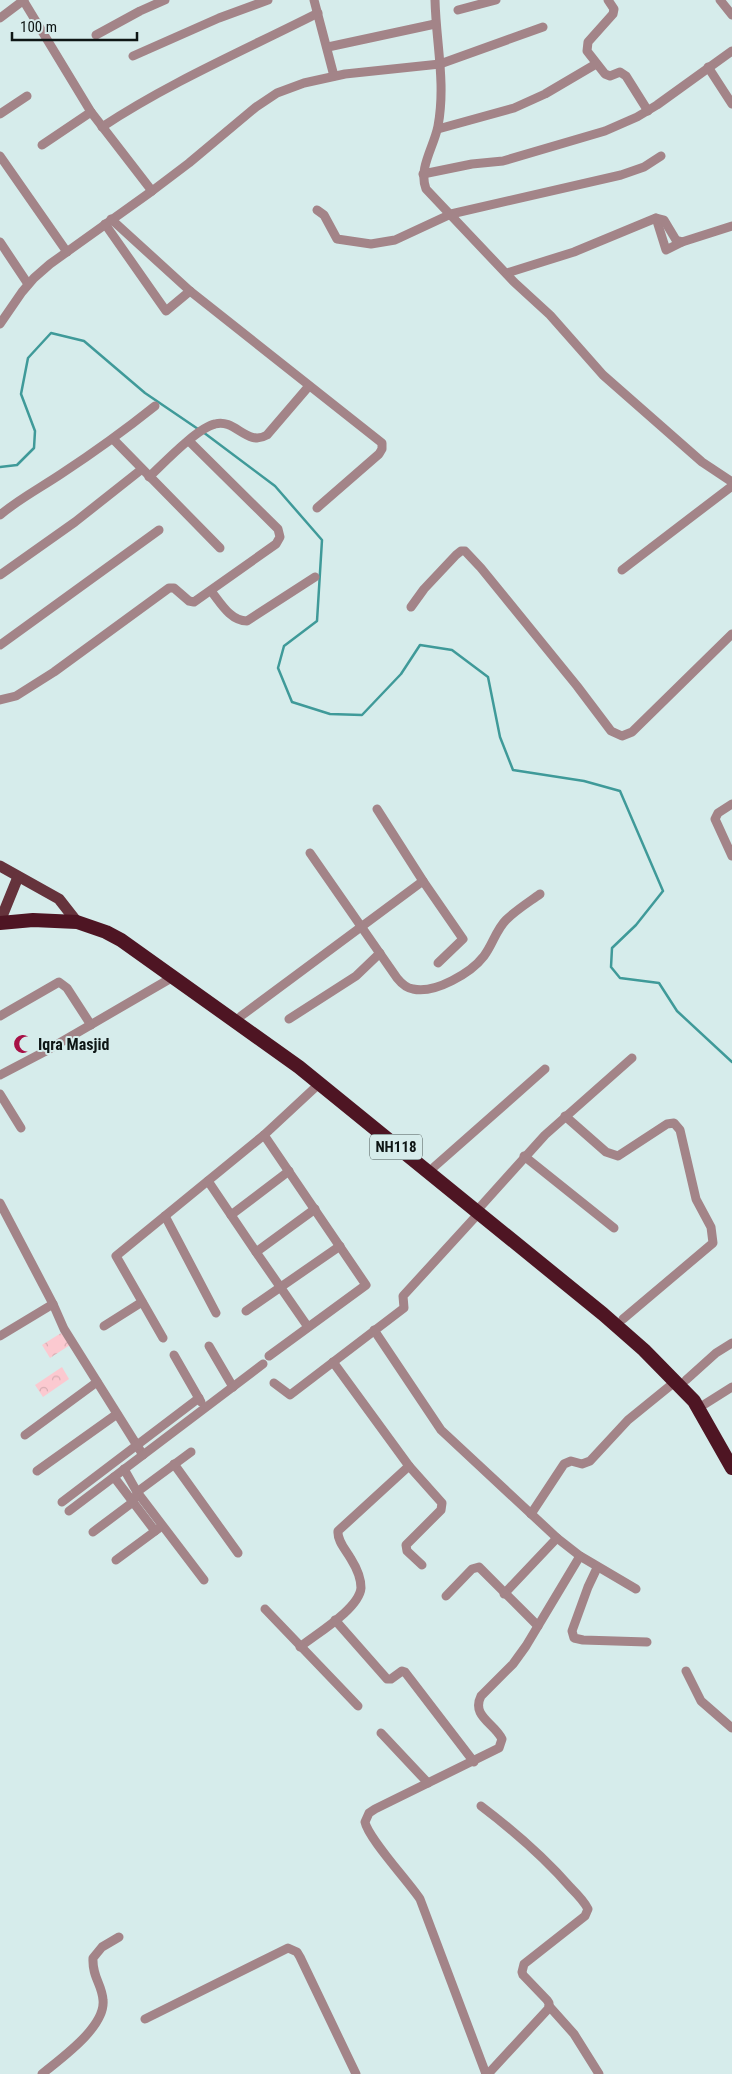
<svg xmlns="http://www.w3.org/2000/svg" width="732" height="2074" font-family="'Roboto Condensed',sans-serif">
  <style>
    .forest { fill: url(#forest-crowns) }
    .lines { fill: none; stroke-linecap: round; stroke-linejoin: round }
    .stream { stroke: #3f9a99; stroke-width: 2.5 }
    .minor { stroke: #a38488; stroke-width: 9 }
    .major { stroke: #65333c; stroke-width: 11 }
    .highway { stroke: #4e1523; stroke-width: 14 }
    .labels { text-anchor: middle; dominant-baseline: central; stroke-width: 4; stroke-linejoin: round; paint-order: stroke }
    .shield { fill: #d6eceb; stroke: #4a5655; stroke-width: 1 }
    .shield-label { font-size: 15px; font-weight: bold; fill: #0e1615 }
    .poi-label { font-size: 16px; font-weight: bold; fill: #0e1615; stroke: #d6eceb; text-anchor: start }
  </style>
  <defs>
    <pattern id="forest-crowns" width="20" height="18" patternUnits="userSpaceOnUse" patternTransform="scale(1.25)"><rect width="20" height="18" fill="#fbc9d0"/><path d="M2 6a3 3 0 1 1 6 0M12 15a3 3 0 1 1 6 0" fill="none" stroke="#d6acb2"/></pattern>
  </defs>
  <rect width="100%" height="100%" fill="#d6eceb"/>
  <!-- forest -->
  <g class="forest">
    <polygon points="61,1333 70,1345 50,1358 42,1345"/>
    <polygon points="62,1367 69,1379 43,1397 35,1385"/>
  </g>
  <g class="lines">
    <!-- stream -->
    <g class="stream">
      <polyline points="203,432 275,486 322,540 317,621 284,646 278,668 292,702 330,714 362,715 401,674 420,645 452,650 488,677 500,737 513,770 584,781 620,791 663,891 636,925 612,948 611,967 620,978 659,983 677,1011 732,1062"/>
      <polyline points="0,467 17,465 34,448 35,431 21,394 28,358 51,333 84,341 145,393 198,429"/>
    </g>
    <!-- minor -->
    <g class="minor">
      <polyline points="23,0 91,112 152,191"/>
      <polyline points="314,0 334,76"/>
      <path d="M 435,0 C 436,43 446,83 438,126 C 434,147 418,168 426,189 L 514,282 L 550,315 L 603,375 L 702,462 L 732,482"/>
      <polyline points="608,0 614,9 613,14 588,42 587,51 605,74 610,76 620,72 626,76 648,111"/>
      <polyline points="720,0 732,15"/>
      <polyline points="458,10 496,0"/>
      <polyline points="0,18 24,0"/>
      <polyline points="96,35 140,11 165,0"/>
      <polyline points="328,47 435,24"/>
      <polyline points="133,56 219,18 268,0"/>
      <polyline points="708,67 732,104"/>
      <polyline points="0,114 27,96"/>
      <path d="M 102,127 C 170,82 245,50 318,13"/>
      <polyline points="438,129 514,108 545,94 596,64"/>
      <polyline points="42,145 91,112"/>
      <polyline points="0,156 67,252"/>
      <polyline points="423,174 472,164 503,161 605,131 637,117 657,105 732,51"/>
      <polyline points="317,210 324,215 337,239 371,244 395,240 451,214 621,175 644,167 661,156"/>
      <polyline points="656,218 666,250 682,242"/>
      <polyline points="111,219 190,291 382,443 382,449 379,454 317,508"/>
      <polyline points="105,224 166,311 190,291"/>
      <polyline points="0,242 28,284"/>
      <polyline points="507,273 574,252 656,218 664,220 676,240 682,242 732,226"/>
      <polyline points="0,324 22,292 34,278 50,264 152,191 189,163 256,107 277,93 304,83 345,74 440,64 543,27"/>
      <polyline points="113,439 220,548"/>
      <path d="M 149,477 C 164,463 197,428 215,424 C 235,418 247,447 267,435 L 309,386"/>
      <path d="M 0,515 C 19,499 40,488 61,474 C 93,453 125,430 155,406"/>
      <polyline points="622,570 732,486"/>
      <polyline points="0,575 75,522 142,469"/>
      <path d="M 211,591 C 220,602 230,621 247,621 L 315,577"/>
      <polyline points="411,607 424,589 456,555 461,551 465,551 481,568 577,686 611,731 622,736 632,732 732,634"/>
      <polyline points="0,645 159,530"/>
      <polyline points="0,700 16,696 54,672 169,588 174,588 189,601 194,602 276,544 280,537 278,529 189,441"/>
      <polyline points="732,804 718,813 715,819 732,856"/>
      <path d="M 310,853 L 397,978 C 401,983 406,988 413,989 C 435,994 471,973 484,956 C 493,944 496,930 506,920 C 516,910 529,902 540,894"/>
      <polyline points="423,881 463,939 438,963"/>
      <polyline points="0,1016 59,982 67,988 91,1025"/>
      <polyline points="241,1016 423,881 377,809"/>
      <polyline points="289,1019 356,976 380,953"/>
      <polyline points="0,1075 44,1052 173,977"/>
      <polyline points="0,1094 21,1128"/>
      <polyline points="565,1116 606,1152 618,1156 667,1124 674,1123 680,1130 696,1199 711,1227 713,1243 623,1319"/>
      <polyline points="264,1135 366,1285 269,1356"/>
      <polyline points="524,1156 614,1228"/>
      <polyline points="434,1167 545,1069"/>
      <polyline points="208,1181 256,1252"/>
      <polyline points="0,1203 53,1304 64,1329 143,1455"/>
      <polyline points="481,1206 545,1135 632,1058"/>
      <polyline points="231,1215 289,1171"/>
      <polyline points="165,1216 216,1313"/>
      <polyline points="246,1311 340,1246"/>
      <polyline points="104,1326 142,1302"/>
      <polyline points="308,1327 256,1252 315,1209"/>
      <polyline points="374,1330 441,1430 557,1538 580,1556 636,1589"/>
      <polyline points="0,1336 53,1304"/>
      <polyline points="163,1338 116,1256 264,1135 320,1083"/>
      <polyline points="209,1346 233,1387"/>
      <polyline points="174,1355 201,1402"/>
      <polyline points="686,1380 716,1353 732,1343"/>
      <polyline points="274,1383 290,1395 404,1308 403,1296 478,1214"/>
      <polyline points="705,1404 732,1387"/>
      <polyline points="25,1435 97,1382"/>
      <polyline points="174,1464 238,1553"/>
      <polyline points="409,1466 442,1503 441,1510 406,1545 407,1551 422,1565"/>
      <polyline points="124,1469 137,1492 191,1452"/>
      <polyline points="37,1471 117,1414"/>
      <polyline points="114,1477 155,1531"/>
      <polyline points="137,1492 204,1580"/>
      <polyline points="62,1502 199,1398"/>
      <polyline points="69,1511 263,1364"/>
      <polyline points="531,1514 564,1464 571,1461 582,1464 590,1461 628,1420 676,1381"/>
      <polyline points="93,1532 133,1502 135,1497"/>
      <polyline points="116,1560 158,1529"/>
      <polyline points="597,1568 588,1587 572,1631 574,1638 583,1640 647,1642"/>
      <polyline points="504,1594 557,1538"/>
      <polyline points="446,1596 472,1569 479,1567 538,1626"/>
      <polyline points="265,1609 358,1706"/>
      <polyline points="335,1620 387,1679 391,1679 402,1671 405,1672 474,1762"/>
      <path d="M 300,1647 C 316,1634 359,1609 361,1588 C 361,1578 356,1567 351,1559 C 346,1550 337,1541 338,1531 L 409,1466 L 333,1362"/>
      <polyline points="686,1671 701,1701 732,1728"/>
      <polyline points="381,1733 428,1783"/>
      <path d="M 481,1806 C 514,1831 544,1857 571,1888 C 577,1894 584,1901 588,1909 L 585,1916 L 524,1964 L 522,1972 L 523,1975 L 547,2000 L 549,2003 L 549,2008 L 488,2074"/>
      <polyline points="549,2006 574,2034 599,2074"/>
      <polyline points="145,2019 288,1948 297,1952 300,1957 356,2074"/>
      <path d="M 42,2074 C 60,2059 106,2027 103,2000 C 102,1984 92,1977 93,1958 L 102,1947 L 119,1937"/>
      <path d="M 486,2074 L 420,1899 C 408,1881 368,1838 365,1822 L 369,1813 L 375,1809 L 499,1748 L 502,1739 C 494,1723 471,1716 481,1696 L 513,1664 L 526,1646 L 580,1556"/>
    </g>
    <!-- major -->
    <g class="major">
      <polyline points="0,866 59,899 77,922"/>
      <polyline points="3,923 3,914 18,877"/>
    </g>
    <!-- highway -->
    <polyline class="highway" points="0,923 33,920 77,922 106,932 121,940 299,1067 603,1314 644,1350 694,1401 732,1468"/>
  </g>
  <!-- icons -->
  <defs>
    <g id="mosque-bare" transform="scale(1.5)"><path d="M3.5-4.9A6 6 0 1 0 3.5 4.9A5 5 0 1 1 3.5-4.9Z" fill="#a71146" stroke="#d6eceb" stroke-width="2.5" paint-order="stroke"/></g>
  </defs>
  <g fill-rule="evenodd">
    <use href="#mosque-bare" x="23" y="1044"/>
  </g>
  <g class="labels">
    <!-- shield labels -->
    <rect class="shield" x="370" y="1134.5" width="52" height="25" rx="4"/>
    <g class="shield-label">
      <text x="396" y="1147">NH118</text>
    </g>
    <!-- poi labels -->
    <g class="poi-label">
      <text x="38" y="1044">Iqra Masjid</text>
    </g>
  </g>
  <!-- scale -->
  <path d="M12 32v8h125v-8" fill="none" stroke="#0e1615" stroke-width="2.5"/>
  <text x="20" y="32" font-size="15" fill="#0e1615" stroke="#d6eceb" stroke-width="4" paint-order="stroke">100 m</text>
</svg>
